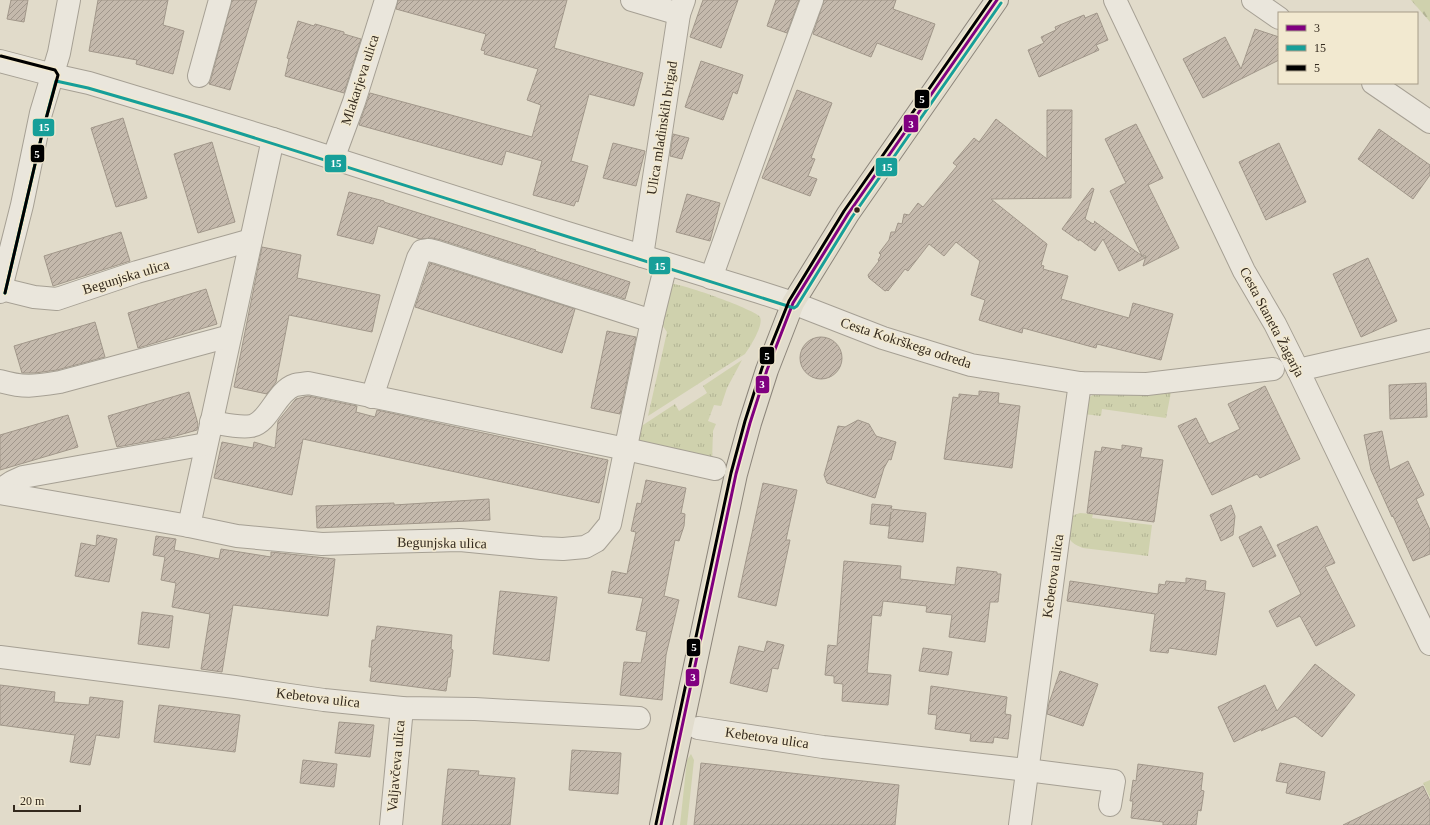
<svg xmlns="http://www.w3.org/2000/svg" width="1430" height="825" font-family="'Times New Roman',serif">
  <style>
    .grass { fill: url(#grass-tufts) }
    .forest { fill: url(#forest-firs) }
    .garden { fill: #cfd1ad }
    .building { fill: url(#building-hatch); stroke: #a1978a }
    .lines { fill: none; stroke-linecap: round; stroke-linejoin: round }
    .street-casing { stroke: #a6a094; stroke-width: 24 }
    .primary-casing { stroke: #8c857a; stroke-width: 24 }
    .street { stroke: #eae6dc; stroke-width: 22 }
    .primary { stroke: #e1dccd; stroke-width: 22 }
    .bus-1-casing { stroke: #f2e9d0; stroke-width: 6 }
    .bus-2-casing { stroke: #f2e9d0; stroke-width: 6 }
    .bus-3-casing { stroke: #f2e9d0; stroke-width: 6 }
    .bus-1 { stroke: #800080; stroke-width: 3 }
    .bus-2 { stroke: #179f99; stroke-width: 3 }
    .bus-3 { stroke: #000; stroke-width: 3 }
    .bus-dot { fill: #33291d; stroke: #f2e9d0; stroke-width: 1.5 }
    .labels { text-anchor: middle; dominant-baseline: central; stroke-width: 3; stroke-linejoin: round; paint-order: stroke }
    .street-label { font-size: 14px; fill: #33291d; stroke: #f2e9d0 }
    .line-badge { stroke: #f2e9d0; stroke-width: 1.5 }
    .badge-label { font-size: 11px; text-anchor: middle; font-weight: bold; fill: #fff }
  </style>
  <defs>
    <pattern id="grass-tufts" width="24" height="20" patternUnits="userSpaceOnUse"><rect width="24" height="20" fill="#cfd1ad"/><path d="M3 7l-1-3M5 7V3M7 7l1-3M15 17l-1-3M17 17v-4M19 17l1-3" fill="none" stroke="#b2b394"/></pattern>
    <pattern id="forest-firs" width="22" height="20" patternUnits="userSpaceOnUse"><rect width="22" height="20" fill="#cfd1ad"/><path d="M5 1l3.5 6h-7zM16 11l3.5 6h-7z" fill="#b2b394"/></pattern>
    <pattern id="building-hatch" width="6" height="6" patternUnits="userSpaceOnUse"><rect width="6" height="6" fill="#c4b9ac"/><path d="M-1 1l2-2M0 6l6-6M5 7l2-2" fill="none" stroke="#a0968b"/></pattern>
  </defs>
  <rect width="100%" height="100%" fill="#e1dbca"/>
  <!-- grass -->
  <g class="grass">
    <path d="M 673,284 C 683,284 756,310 760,317 C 764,325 750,347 745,354 L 648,416 L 667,332 L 660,322 L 668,288 Z"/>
    <polygon points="742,360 727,388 721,406 714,405 708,421 716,424 713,431 712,462 638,441 637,429 675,404 679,411 707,393 703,386"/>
    <polygon points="1171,392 1166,418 1102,409 1101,416 1083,414 1088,398 1096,393"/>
    <path d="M 1080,513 L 1093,514 L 1092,518 L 1152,525 L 1148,556 L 1083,548 C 1079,546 1075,545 1072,542 C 1066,536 1067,520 1074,515 C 1076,514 1078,514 1080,513 Z"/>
    <polygon points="1430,780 1430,798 1423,783"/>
  </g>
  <!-- forest -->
  <polygon class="forest" points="1411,0 1430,0 1430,22"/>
  <!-- garden -->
  <polygon class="garden" points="691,754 694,760 687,825 680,825 687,760"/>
  <!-- building -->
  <g class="building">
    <polygon points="11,0 28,0 24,22 7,19"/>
    <polygon points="98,0 168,0 163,25 184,31 173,74 136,64 137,60 89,51"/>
    <polygon points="232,0 257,0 230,90 209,84 211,79"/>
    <polygon points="398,0 567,0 554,48 643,73 634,106 589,94 571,161 588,166 578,202 576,201 574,206 533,195 542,161 506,151 502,165 359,125 370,93 532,137 541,105 527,100 538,69 484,54 485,51 481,50 486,34 396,9"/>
    <polygon points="703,0 738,0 721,48 690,37"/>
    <polygon points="776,0 799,0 787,33 767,26"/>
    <polygon points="824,0 896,0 893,9 935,24 922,60 877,43 871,57 813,34"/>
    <polygon points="1097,13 1108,40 1096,45 1099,50 1039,77 1028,50 1044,43 1041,37 1056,30 1055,27 1084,15 1085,18"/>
    <polygon points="298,21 314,26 315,24 344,32 344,34 361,39 344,93 285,76 289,59 287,58"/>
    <polygon points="1255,29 1279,37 1279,60 1203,98 1183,59 1225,37 1241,69"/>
    <polygon points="701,61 743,75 737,94 733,92 723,120 685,107"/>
    <polygon points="797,90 832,103 811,158 815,159 808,176 817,179 810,196 762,178"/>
    <polygon points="1047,110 1072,110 1071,198 991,199 1047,244 1041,265 1044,266 1043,269 1068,276 1061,299 1129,318 1133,303 1173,314 1161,360 1097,344 1096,348 1023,328 1022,333 979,320 985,300 971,295 980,261 956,242 944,256 929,244 908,271 905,269 888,291 887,290 885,291 869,278 868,275 879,261 878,260 881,255 879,253 889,240 891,232 895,232 898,223 902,224 904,214 909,215 918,203 923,207 957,166 953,163 974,138 979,142 996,119 1047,159"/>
    <polygon points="123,118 147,198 116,207 91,128"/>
    <polygon points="1136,124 1163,178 1148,185 1179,248 1143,266 1146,256 1142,256 1110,191 1126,183 1105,139"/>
    <polygon points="1379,129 1430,165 1430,175 1413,199 1358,159"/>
    <polygon points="673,134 689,138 682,159 670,156"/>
    <polygon points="212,142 235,222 198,233 174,154"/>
    <polygon points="613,143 645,151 636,186 603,178"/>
    <polygon points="1279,143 1306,202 1266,220 1239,162"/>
    <polygon points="1092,188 1094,189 1085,219 1093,224 1095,222 1094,221 1145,258 1119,271 1103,239 1095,251 1079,239 1079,241 1062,229"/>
    <polygon points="349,192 384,201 384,202 536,250 535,251 630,282 625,299 441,240 432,238 420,239 378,226 373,244 337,235"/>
    <polygon points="687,194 720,203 710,241 676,232"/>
    <polygon points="121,232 130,261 53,286 44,256"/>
    <polygon points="262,247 301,255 297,278 380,295 372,332 289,315 276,382 267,394 234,387"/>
    <polygon points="1368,258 1397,321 1361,337 1333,274"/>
    <polygon points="430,263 575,309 562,353 415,307"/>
    <polygon points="206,289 217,324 138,348 128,313"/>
    <polygon points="95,322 105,357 57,370 35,373 22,373 14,346"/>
    <polygon points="607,331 636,337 620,414 591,408"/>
    <circle cx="821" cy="358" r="21"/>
    <polygon points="1426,383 1427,417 1390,419 1389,385"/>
    <polygon points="1265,386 1300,459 1260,478 1257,474 1212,495 1178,426 1196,418 1209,444 1240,429 1228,404"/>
    <polygon points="979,391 999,393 998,403 1020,406 1012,468 944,459 953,397 959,398 959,394 979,396"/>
    <polygon points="189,392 198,424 197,430 172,437 117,447 108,416"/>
    <polygon points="308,396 357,406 356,412 375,417 377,410 608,460 599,503 303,439 292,495 214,478 222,442 253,448 254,442 275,448 278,421 296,399"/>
    <polygon points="68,415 78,447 0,470 0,435"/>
    <polygon points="858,420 869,424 876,436 896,442 891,460 889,459 884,468 875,498 827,483 824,475 838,426 845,427"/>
    <polygon points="1382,431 1390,470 1408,461 1424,495 1416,499 1430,530 1430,554 1413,561 1393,516 1392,517 1371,470 1364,435"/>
    <polygon points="1122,445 1142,448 1140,457 1163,460 1154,522 1087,513 1095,451 1101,452 1102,447 1122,450"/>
    <polygon points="646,480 686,488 681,513 685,514 684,526 679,541 675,540 664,596 679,600 666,655 662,700 620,695 624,662 641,663 647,632 636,630 643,598 608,593 612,571 627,574 636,532 631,531 637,503 641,504"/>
    <polygon points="763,483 797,490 786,540 790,540 776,606 738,597"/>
    <polygon points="489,499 490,520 317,528 316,506 394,503 394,505"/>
    <polygon points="872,504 892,506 891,509 926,513 923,542 888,538 891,512 889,526 870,524"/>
    <polygon points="1231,505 1235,516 1233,535 1221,541 1210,515"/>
    <polygon points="1261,526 1276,556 1253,567 1239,537"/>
    <polygon points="1317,526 1335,563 1325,567 1355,626 1316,646 1300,616 1277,627 1269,611 1301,594 1277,545"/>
    <polygon points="97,535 117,539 109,582 75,576 81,543 96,546"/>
    <polygon points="156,536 176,539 174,550 219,559 221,549 271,557 271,552 335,559 328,616 233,605 222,672 201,669 210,614 172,607 176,583 161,580 165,557 153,555"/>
    <polygon points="844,561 901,566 900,579 955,585 957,567 997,572 997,574 1001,574 998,602 990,602 985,642 949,637 952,615 926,612 927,606 883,601 881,616 872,615 867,673 891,675 888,705 842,701 843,684 834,683 834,676 825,675 828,645 837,646"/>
    <polygon points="1186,578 1206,581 1205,590 1225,593 1216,655 1169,648 1168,653 1150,651 1155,614 1067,601 1070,581 1158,594 1159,584 1165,585 1166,581 1186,583"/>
    <polygon points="500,591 557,597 549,661 493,654"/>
    <polygon points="142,612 173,616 169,648 138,644"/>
    <polygon points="377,626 452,635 451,649 453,650 450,677 448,677 446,691 370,681 372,667 369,667 372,640 375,640"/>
    <polygon points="767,641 784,645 778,669 772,668 767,692 730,683 739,646 764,652"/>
    <polygon points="923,648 952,652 948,675 919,671"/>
    <polygon points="1315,664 1355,695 1322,737 1295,716 1261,731 1264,728 1234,742 1218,707 1265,685 1277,711"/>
    <polygon points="1060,671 1098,684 1083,726 1047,714 1049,703"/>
    <polygon points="0,685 55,692 54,702 89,705 90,697 123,701 119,738 96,735 90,765 70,762 75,735 0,725"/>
    <polygon points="931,686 1007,697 1005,714 1011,715 1008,739 994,737 993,743 970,741 971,734 935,729 937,715 928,714"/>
    <polygon points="159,705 240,715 235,752 154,742"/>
    <polygon points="339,722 374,725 370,757 335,753"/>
    <polygon points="572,750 621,753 618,794 569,790"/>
    <polygon points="303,760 337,764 334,787 300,783"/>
    <polygon points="701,763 899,785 895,825 694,825"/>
    <polygon points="1280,763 1325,772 1320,800 1286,793 1288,783 1276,781"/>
    <polygon points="1138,764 1203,773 1201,790 1204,791 1201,811 1198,810 1196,825 1163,825 1163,822 1131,818 1133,801 1130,801 1133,780 1136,781"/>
    <polygon points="448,769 479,771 478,775 515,778 510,825 442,825"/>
    <polygon points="1423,786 1430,801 1430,825 1343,825"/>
  </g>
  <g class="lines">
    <!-- street casing -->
    <g class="street-casing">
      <g id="street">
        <polyline points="632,0 679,14"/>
        <polyline points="1115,0 1244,271 1275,324 1298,370 1430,644"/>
        <polyline points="1253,0 1279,18"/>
        <polyline points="0,61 53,75 89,83 273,139 564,232 759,292 793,303 883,338 971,365 1080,383 1147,384 1273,369"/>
        <polyline points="199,76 220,0"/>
        <polyline points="1373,83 1430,122"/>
        <polyline points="273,139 189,526 237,536 322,544 383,542 460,540 541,548 563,549 585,547 596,541 610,524 652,321 666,264"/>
        <polyline points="333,159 354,102 386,0"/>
        <polyline points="642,256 679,14 684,0"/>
        <polyline points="711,278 763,133 812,0"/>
        <polyline points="1,289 34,297 57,299 137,272 251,240"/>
        <polyline points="0,292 22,205 41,113 59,53 69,0"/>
        <polyline points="1298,370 1430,340"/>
        <path d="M 0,381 C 24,388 35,386 60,382 L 230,336"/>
        <polyline points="372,397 418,258 422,251 429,250 437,252 652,321"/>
        <path d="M 211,422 C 224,424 238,428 251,426 C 269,423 276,391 295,385 C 299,384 304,384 308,383 L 626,449 L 715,469"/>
        <polyline points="0,490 12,482 23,477 206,444"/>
        <polyline points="0,493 189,526"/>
        <polyline points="0,657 235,687 324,700 402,708 475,709 639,718"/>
        <polyline points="698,728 823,747 1027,770 1114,781 1110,805"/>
        <polyline points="391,825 402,708"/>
        <polyline points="1020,825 1062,510 1080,383"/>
      </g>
    </g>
    <!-- primary casing -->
    <g class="primary-casing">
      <polyline id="primary" points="661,825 736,474 750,423 767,370 793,303 848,214 997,0"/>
    </g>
    <!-- street -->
    <use href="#street" class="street"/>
    <!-- primary -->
    <use href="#primary" class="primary"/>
    <!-- bus-1 casing -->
    <g class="bus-1-casing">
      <polyline id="bus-1" points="661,825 736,474 750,423 767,370 793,303 848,214 997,0"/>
    </g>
    <!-- bus-2 casing -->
    <g class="bus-2-casing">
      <polyline id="bus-2" points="5,293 43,130 56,81 88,88 188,117 794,308 797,306 852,217 1001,3"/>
    </g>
    <!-- bus-3 casing -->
    <g class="bus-3-casing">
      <g id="bus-3">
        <polyline points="1,56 55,70 58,75 43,130 5,293"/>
        <polyline points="656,824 731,473 745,421 762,368 789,301 844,211 991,0"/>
      </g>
    </g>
    <!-- bus-1 -->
    <use href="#bus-1" class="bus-1"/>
    <!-- bus-2 -->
    <use href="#bus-2" class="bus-2"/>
    <!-- bus-3 -->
    <use href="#bus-3" class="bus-3"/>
  </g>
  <!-- markers -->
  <circle class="bus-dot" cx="857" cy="210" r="3.5"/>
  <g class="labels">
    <!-- street labels -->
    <g class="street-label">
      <text transform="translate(360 80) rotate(-72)">Mlakarjeva ulica</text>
      <text transform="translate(662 128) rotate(-81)">Ulica mladinskih brigad</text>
      <text transform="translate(126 277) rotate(-17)">Begunjska ulica</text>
      <text transform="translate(1272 322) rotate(62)">Cesta Staneta Žagarja</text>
      <text transform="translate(906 343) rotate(18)">Cesta Kokrškega odreda</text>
      <text transform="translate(442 543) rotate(1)">Begunjska ulica</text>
      <text transform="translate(1053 576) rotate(-82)">Kebetova ulica</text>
      <text transform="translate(318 698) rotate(7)">Kebetova ulica</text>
      <text transform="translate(767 738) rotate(8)">Kebetova ulica</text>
      <text transform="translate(396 766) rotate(-85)">Valjavčeva ulica</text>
    </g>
  </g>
  <g class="line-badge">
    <rect x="914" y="89" width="16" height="20" rx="4" fill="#000"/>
    <rect x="903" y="114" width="16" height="19" rx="4" fill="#800080"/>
    <rect x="32" y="118" width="23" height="19" rx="4" fill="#179f99"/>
    <rect x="30" y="144" width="15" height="19" rx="4" fill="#000"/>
    <rect x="324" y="154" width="23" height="19" rx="4" fill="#179f99"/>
    <rect x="875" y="157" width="23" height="20" rx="4" fill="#179f99"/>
    <rect x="648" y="256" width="23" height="19" rx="4" fill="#179f99"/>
    <rect x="759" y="346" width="16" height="19" rx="4" fill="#000"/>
    <rect x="755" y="375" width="15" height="19" rx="4" fill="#800080"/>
    <rect x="686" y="638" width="15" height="19" rx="4" fill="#000"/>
    <rect x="685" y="668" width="15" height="19" rx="4" fill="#800080"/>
  </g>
  <g class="badge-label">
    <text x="922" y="103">5</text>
    <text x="911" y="128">3</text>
    <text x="44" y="131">15</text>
    <text x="37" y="158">5</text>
    <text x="336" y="167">15</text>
    <text x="887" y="171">15</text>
    <text x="660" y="270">15</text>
    <text x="767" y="360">5</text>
    <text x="762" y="388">3</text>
    <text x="694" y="651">5</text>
    <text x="693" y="681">3</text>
  </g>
  <!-- legend -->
  <rect x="1278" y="12" width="140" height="72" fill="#f2e9d0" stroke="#a69c88"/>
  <rect x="1286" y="25" width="20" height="6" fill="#800080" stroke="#a69c88"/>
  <text x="1314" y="32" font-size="12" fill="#33291d">3</text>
  <rect x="1286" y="45" width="20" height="6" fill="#179f99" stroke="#a69c88"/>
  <text x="1314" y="52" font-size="12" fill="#33291d">15</text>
  <rect x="1286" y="65" width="20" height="6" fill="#000000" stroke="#a69c88"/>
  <text x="1314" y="72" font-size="12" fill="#33291d">5</text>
  <!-- scale -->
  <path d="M14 805v6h66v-6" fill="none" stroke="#33291d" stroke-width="2"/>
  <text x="20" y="805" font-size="12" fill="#33291d" stroke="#f2e9d0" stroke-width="3" paint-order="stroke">20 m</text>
</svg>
